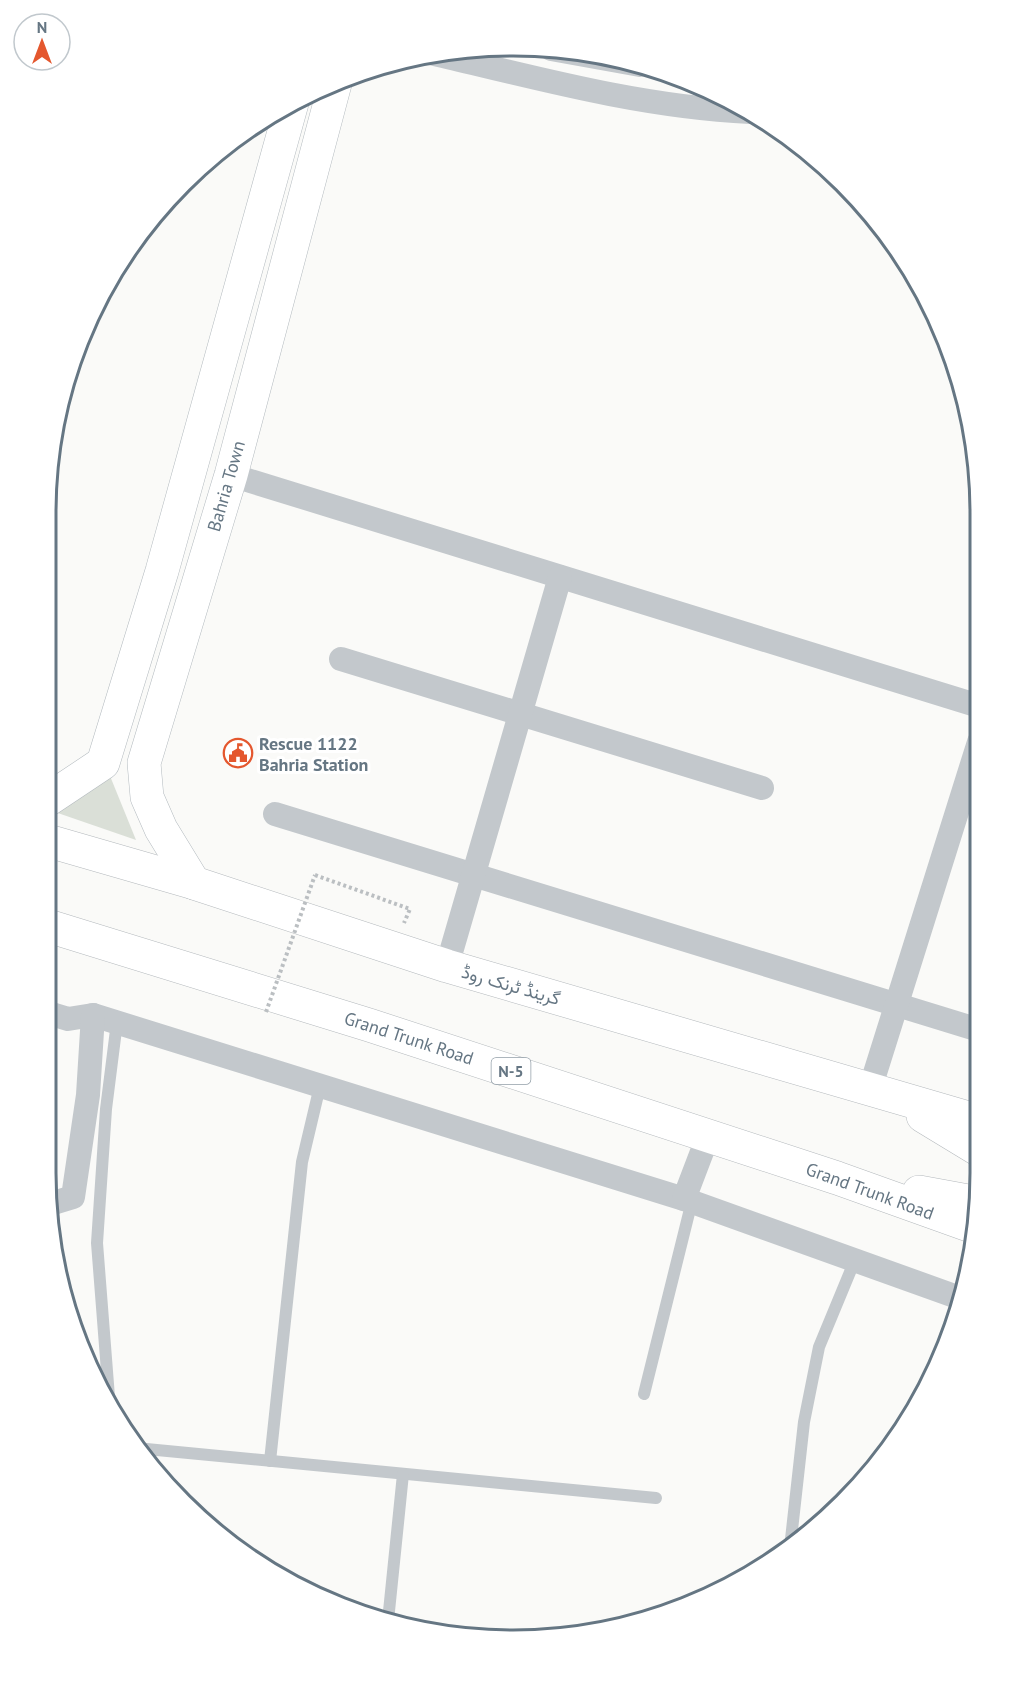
<svg xmlns="http://www.w3.org/2000/svg" width="1025" height="1686" font-family="'PT Sans',Vazirmatn,sans-serif">
  <style>
    .green { fill: #dadfd7 }
    .building { fill: #aab3b9 }
    .lines { fill: none; stroke-linecap: round; stroke-linejoin: round }
    .secondary-casing { stroke: #b3babf; stroke-width: 34 }
    .trunk-casing { stroke: #b4b9bd; stroke-width: 34 }
    .path { stroke: #bbbfc2; stroke-width: 4; stroke-dasharray: 3 3; stroke-linecap: butt }
    .service { stroke: #c3c8cc; stroke-width: 12 }
    .minor { stroke: #c3c8cc; stroke-width: 24 }
    .secondary { stroke: #fff; stroke-width: 33 }
    .trunk { stroke: #fff; stroke-width: 33 }
    .path-bridge { stroke: #bbbfc2; stroke-width: 4; stroke-dasharray: 3 3; stroke-linecap: butt }
    .labels { text-anchor: middle; dominant-baseline: central; stroke-width: 6; stroke-linejoin: round; paint-order: stroke }
    .shield { fill: #fff; stroke: #939fa8; stroke-width: 1.5 }
    .shield-label { font-size: 16px; font-weight: bold; fill: #657683 }
    .street-label { font-size: 18px; fill: #657683; stroke: #fff }
    .poi-label { font-size: 18px; font-weight: bold; fill: #657683; stroke: #fff; text-anchor: start }
    .rim { fill: none; stroke: #657683; stroke-width: 3 }
  </style>
  <rect width="100%" height="100%" fill="#fafaf8"/>
  <!-- green -->
  <polygon class="green" points="108,771 136,840 52,811"/>
  <!-- building -->
  <polygon class="building" points="53,446 57,447 46,487 46,482"/>
  <g class="lines">
    <!-- secondary casing -->
    <g class="secondary-casing">
      <g id="secondary">
        <polyline points="46,801 103,763 162,571 292,103"/>
        <polyline points="194,883 161,829 147,797 144,763 231,475 336,80"/>
      </g>
    </g>
    <!-- trunk casing -->
    <g class="trunk-casing">
      <g id="trunk">
        <polyline points="45,840 194,883 447,966 979,1121"/>
        <polyline points="45,925 369,1025 837,1178 974,1227"/>
        <polyline points="923,1116 979,1150"/>
        <polyline points="919,1192 979,1203"/>
      </g>
    </g>
    <!-- path -->
    <polyline class="path" points="315,875 410,909 404,923"/>
    <!-- service -->
    <g class="service">
      <polyline points="644,1394 692,1201"/>
      <polyline points="109,1397 97,1243 106,1109 117,1022"/>
      <polyline points="136,1448 656,1498"/>
      <polyline points="270,1461 302,1162 320,1086"/>
      <polyline points="790,1548 804,1422 819,1347 855,1260"/>
      <polyline points="388,1621 403,1474"/>
    </g>
    <!-- minor -->
    <g class="minor">
      <polyline points="551,49 640,65"/>
      <path d="M 431,53 C 536,78 642,107 750,112"/>
      <polyline points="231,475 979,706"/>
      <polyline points="341,659 762,788"/>
      <polyline points="275,814 979,1030"/>
      <polyline points="447,966 560,577"/>
      <polyline points="45,1012 68,1019 93,1015 684,1199 960,1298"/>
      <polyline points="870,1089 979,742"/>
      <polyline points="684,1199 708,1136"/>
      <polyline points="50,1204 73,1197 88,1095 93,1015"/>
    </g>
    <!-- secondary -->
    <use href="#secondary" class="secondary"/>
    <!-- trunk -->
    <use href="#trunk" class="trunk"/>
    <!-- path-bridge -->
    <polyline class="path-bridge" points="266,1012 315,875"/>
  </g>
  <!-- icons -->
  <defs>
    <g id="civic-ring" transform="scale(1.5)"><circle r="9.5" fill="#fff" stroke="#e4572e" stroke-width="1.5"/><path d="M-.6-6.5H3V-4.5H.6V-3L4-1V1h2V6H-6V1h2V-1L-.6-3ZM-1.2 2.5V6h2.4V2.5Z" fill="#e4572e"/></g>
  </defs>
  <g fill-rule="evenodd">
    <use href="#civic-ring" x="238" y="753"/>
  </g>
  <g class="labels">
    <!-- shield labels -->
    <rect class="shield" x="491.5" y="1058" width="39" height="26" rx="4.5"/>
    <g class="shield-label">
      <text x="511" y="1071">N-5</text>
    </g>
    <!-- street labels -->
    <g class="street-label">
      <text transform="translate(226 486) rotate(-74)">Bahria Town</text>
      <text transform="translate(511 985) rotate(16)">گرینڈ ٹرنک روڈ</text>
      <text transform="translate(409 1038) rotate(18)">Grand Trunk Road</text>
      <text transform="translate(870 1191) rotate(20)">Grand Trunk Road</text>
    </g>
    <!-- poi labels -->
    <g class="poi-label">
      <text x="259" y="743">Rescue 1122<tspan x="259" dy="21">Bahria Station</tspan></text>
    </g>
  </g>
  <!-- crop -->
  <path d="M0 0H1025V1686H0ZM513 56H513A457 457 0 0 1 970 513V1173A457 457 0 0 1 513 1630H513A457 457 0 0 1 56 1173V513A457 457 0 0 1 513 56Z" fill="#fff" fill-rule="evenodd"/>
  <path class="rim" d="M513 56H513A457 457 0 0 1 970 513V1173A457 457 0 0 1 513 1630H513A457 457 0 0 1 56 1173V513A457 457 0 0 1 513 56Z"/>
  <!-- north arrow -->
  <g transform="translate(42 42)"><circle r="28" fill="#ffffff" stroke="#c1c8cd" stroke-width="1.5"/>
  <path d="M0-4.5L10 22L0 15L-10 22Z" fill="#e4572e"/>
  <text y="-9" font-size="16" font-weight="bold" text-anchor="middle" fill="#657683">N</text>
  </g>
</svg>
